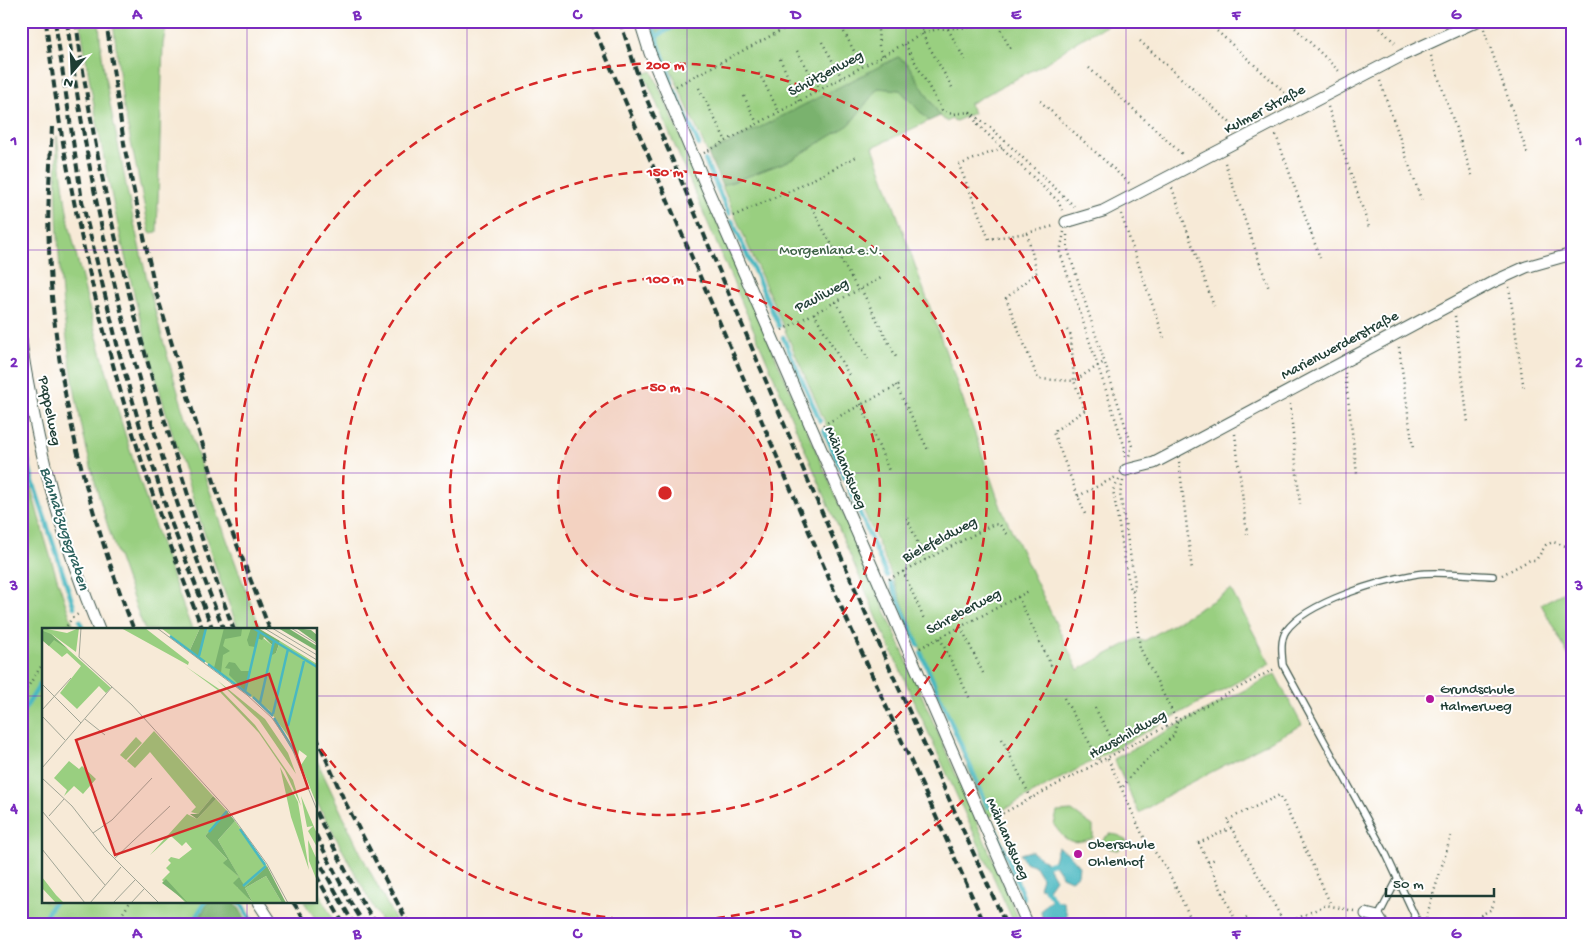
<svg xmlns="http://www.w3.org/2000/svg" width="1593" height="946" font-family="'Gochi Hand',sans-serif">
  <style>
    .green { fill: #99cf80; stroke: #5c865a }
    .forest { fill: #7ab26e; stroke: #4c7851 }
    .water { fill: #49b8c1; stroke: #347a7a }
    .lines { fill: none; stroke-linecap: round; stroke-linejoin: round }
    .stream { stroke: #49b8c1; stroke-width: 4.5 }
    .service-casing { stroke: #3f574c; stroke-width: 8 }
    .minor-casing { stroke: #3f574c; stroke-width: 13 }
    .path { stroke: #3f574c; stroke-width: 2.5; stroke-dasharray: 1 4; stroke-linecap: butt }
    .service { stroke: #fff; stroke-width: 5.5 }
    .minor { stroke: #fff; stroke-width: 11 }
    .rail { stroke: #1f3d34; stroke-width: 4; stroke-dasharray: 8 4; stroke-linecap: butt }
    .grid { fill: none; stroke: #7b2cbf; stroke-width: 1; stroke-opacity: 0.55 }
    .ring { fill: none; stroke: #d62828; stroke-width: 2.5; stroke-dasharray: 9 6 }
    .poi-dot { fill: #b5179e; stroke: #fff; stroke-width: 2 }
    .labels { text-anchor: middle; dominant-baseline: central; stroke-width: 4; stroke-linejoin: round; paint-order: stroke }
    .street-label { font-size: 15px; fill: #1f3d34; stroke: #fff }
    .park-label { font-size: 15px; fill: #3e6247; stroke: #fff }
    .poi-label { font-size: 15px; fill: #1f3d34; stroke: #fff; text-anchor: start }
    .water-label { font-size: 16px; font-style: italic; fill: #2c625e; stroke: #fff }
    .inset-river { fill: none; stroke: #49b8c1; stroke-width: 2.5 }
    .inset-road { fill: none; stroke: #a1a596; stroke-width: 1 }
    .view { fill: #d62828; fill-opacity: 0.15; stroke: #d62828; stroke-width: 2.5 }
    .inset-edge { fill: none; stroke: #1f3d34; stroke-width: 2.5 }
    .centre { fill: #d62828; stroke: #fff; stroke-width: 2.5 }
    .ring-label { font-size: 15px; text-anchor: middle; font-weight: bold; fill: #d62828; stroke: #fff; stroke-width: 4; stroke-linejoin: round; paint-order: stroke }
    .neatline { fill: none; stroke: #7b2cbf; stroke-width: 2 }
    .grid-label { font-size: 16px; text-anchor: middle; font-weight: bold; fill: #7b2cbf }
  </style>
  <rect width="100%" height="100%" fill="#fff"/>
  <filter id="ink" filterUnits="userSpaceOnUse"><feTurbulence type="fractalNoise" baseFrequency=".02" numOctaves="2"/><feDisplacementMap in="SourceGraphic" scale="10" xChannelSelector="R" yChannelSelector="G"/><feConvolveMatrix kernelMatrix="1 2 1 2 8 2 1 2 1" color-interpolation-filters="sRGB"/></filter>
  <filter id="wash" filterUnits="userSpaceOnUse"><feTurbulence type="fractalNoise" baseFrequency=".0096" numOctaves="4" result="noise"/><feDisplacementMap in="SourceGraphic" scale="20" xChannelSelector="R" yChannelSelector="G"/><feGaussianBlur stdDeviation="1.12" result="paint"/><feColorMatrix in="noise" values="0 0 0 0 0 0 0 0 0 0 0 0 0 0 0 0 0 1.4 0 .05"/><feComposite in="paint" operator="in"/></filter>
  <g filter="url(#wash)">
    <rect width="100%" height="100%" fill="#f7ead7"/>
    <!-- green -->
    <g class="green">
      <path d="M 80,21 L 99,21 C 101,67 112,114 121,159 C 151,321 201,477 261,630 L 239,630 C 222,588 208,545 194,502 C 142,346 105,184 80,21 Z"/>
      <polygon points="113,21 167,21 163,44 157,232 150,233 123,104"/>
      <polygon points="682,21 1116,21 1079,40 1044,64 969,104 974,113 956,121 951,119 947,122 940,116 907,63 898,57 708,154 656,36"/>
      <polygon points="652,71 1021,925 1015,925 884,634 644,74"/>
      <polygon points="878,88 900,90 929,121 873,147 1002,510 1078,670 1136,639 1144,641 1231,590 1270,664 988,818 887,564 722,186 791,160 849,125"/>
      <path d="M 57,136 C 62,172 65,210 74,245 C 104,376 145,504 192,630 L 145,630 C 137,612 131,592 124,573 C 72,434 53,284 57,136 Z"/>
      <path d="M 21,449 C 36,510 53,571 75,630 L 44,630 L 44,902 L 235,902 L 250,925 L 21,925 Z"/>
      <polygon points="1572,588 1572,662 1541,604"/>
      <polygon points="1275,674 1302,725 1173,792 1139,813 1114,759"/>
      <polygon points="316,759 362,856 398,925 383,925 316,801"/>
      <path d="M 1072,811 L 1093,826 L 1093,838 C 1071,845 1067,843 1054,825 L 1057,812 Z"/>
      <path d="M 1110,834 C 1119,835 1125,836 1128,845 L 1117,850 L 1109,848 L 1102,843 L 1104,838 Z"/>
      <polygon points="316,888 336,925 320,925 304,902 316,902"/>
    </g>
    <!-- forest -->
    <g class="forest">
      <polygon points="650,21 682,21 656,36"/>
      <polygon points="898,57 907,63 940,116 929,121 900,90 878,88 849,125 791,160 722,186 708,154"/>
      <polygon points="209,902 235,902 250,925 195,925"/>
    </g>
    <!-- water -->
    <g class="water">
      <polygon points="1058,847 1068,853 1079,865 1078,875 1071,880 1062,876 1053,863"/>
      <polygon points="1031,851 1045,861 1055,879 1048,889 1039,887 1042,878 1034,865 1025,862 1020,854"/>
      <polygon points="1050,900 1063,901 1067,915 1063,925 1043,925 1041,910"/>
    </g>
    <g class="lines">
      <!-- stream -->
      <g class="stream">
        <polyline points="651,21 672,83"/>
        <polyline points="655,37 684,21"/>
        <polyline points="675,91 699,145"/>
        <polyline points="705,160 729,214"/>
        <polyline points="732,221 779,326"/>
        <polyline points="783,337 820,421"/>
        <polyline points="21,429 33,482 74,607"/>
        <polyline points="824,430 887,576"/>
        <polyline points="891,583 918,645"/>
        <polyline points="80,621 83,630"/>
        <polyline points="921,653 988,807"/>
        <polyline points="21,715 44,678"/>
        <polyline points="996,830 1024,899"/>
        <polyline points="1047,865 1053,863"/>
        <polyline points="1045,888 1054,900"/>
        <polyline points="240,902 255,925"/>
        <polyline points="40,925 54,902"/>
        <polyline points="191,925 205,902"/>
      </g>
    </g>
  </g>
  <g filter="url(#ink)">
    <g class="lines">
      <!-- service casing -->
      <g class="service-casing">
        <g id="service">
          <polyline points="1378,917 1397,880"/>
          <path d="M 1419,925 L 1386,854 L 1283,665 C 1282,654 1280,640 1286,631 C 1306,602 1382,580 1417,574 C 1439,571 1470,575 1493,576"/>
        </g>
      </g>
      <!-- minor casing -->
      <g class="minor-casing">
        <g id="minor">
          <polyline points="640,21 650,53 694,158 1028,925"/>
          <polyline points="1066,222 1103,211 1403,55 1477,21"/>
          <path d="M 21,339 C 23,363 29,387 33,411 C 48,488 69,557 99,630"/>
          <polyline points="1126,470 1154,463 1175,452 1493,282 1526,267 1572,254"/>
          <polyline points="258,902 273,925"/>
          <polyline points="1366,914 1378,917 1383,925"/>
        </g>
      </g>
      <!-- path -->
      <g class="path">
        <polyline points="781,21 780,25 783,30"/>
        <path d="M 874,21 C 883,35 874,40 883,56"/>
        <polyline points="918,21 924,33"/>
        <polyline points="945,21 949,28"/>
        <polyline points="996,21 1012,52"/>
        <polyline points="1206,21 1292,99"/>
        <polyline points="1288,21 1341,73"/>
        <polyline points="1373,21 1397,45"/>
        <polyline points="975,27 984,21"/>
        <polyline points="948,29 965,60"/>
        <polyline points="1484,29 1528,155"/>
        <polyline points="844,32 862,66"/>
        <polyline points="922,34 953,89"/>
        <polyline points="1140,41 1237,129"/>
        <polyline points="822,42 842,78"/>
        <polyline points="905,44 943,112 953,114 970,112 990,127 1074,206"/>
        <polyline points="797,51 820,90"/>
        <polyline points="1431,56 1472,175"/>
        <polyline points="780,59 799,101"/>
        <polyline points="1089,68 1184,156"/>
        <polyline points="759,73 779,112"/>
        <polyline points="1380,81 1422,202"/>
        <polyline points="676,86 799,21"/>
        <polyline points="699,88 726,141"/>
        <polyline points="744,96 757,123"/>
        <polyline points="1040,101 1129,183"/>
        <polyline points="1328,107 1370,230"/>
        <polyline points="970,112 978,125 1058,201 1062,210"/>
        <polyline points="1276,135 1320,258"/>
        <polyline points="1002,148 959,165 989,239 1027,233 1037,272 1006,298 1038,379 1074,381 1085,410 1053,432 1085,514"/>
        <polyline points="704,153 924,33 937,29 975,27 972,21"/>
        <polyline points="1225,163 1269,289"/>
        <polyline points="1172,188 1214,306"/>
        <path d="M 812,207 C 825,236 843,262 858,290"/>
        <polyline points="1121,214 1164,338"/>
        <polyline points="733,216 790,191 856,157"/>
        <polyline points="1064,232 1060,252 1125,448 1125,459"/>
        <polyline points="1027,233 1054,226"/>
        <polyline points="1067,235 1068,250 1132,446 1129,456"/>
        <polyline points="1509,287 1524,390"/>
        <polyline points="861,289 897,359"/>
        <polyline points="836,302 868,359"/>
        <polyline points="814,313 849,375"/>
        <polyline points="1455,316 1468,423"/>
        <polyline points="782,330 883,277"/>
        <polyline points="1067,330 1071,335 1074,381 1104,362"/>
        <polyline points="1399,347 1413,449"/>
        <polyline points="1345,373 1357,474"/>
        <polyline points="896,385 928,450"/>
        <polyline points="861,404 890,473"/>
        <polyline points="1290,404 1300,504"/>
        <polyline points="823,425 902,383"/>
        <polyline points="1235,434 1247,534"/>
        <polyline points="1179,462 1192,570"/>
        <polyline points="1119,480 1113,490 1129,584 1133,593 1140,648 1177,721 1174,735 1134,772 1122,788"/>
        <polyline points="1123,481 1120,494 1135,583 1133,593"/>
        <polyline points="1078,496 1116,477"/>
        <polyline points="907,518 925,560"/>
        <polyline points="903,571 924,619"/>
        <polyline points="1502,575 1530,560 1536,560 1546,545 1553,542 1572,548"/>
        <polyline points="889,579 994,524 1000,525 1008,535"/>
        <polyline points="1018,597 1052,667"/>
        <polyline points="961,627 983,673"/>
        <polyline points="64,630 72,618 80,613"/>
        <polyline points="940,638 970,699"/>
        <polyline points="920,648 1029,591"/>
        <polyline points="21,697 44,662"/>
        <polyline points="1064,698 1101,763"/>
        <polyline points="1095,708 1119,752"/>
        <polyline points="1002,739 1031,798"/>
        <polyline points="1108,759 1142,834 1167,869 1194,925"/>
        <polyline points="994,818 1274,669"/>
        <polyline points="1231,828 1199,843 1238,925"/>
        <polyline points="1208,862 1215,859"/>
        <polyline points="1223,893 1229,889"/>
        <polyline points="1426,918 1451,836"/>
        <polyline points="1295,919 1299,925"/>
        <polyline points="1237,923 1247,918"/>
        <polyline points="1285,924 1227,820 1280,795 1331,905"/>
        <polyline points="115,925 130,902"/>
        <polyline points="1283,925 1326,905 1354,911"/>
        <polyline points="1463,925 1492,909 1494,901"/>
      </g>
      <!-- service -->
      <use href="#service" class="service"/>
      <!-- minor -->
      <use href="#minor" class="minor"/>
      <!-- rail -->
      <g class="rail">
        <path d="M 46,21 C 68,225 126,440 203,630"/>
        <polyline points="55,21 82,201 119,352 141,430 171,522 213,630"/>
        <path d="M 67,21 C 93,229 146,435 224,630"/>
        <path d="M 76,21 C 96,177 135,330 183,479 C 199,530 215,580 234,630"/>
        <polyline points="106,21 125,150 156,292 220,501 270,630"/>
        <polyline points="591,21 839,602 985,925"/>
        <polyline points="620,21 642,88 804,471 886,660 1006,925"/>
        <path d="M 52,127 C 50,167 47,208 49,248 C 54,382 86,506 134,630"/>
        <polyline points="316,736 345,802 409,925"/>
        <polyline points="316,812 359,897 377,925"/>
        <polyline points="316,835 349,900 365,925"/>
        <polyline points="316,856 354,925"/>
        <polyline points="316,875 344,925"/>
        <polyline points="293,902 308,925"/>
      </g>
    </g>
  </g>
  <!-- grid -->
  <path class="grid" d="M 247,21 L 247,630M 467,21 L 467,925M 687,21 L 687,925M 906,21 L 906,925M 1126,21 L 1126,925M 1346,21 L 1346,925M 21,250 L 1572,250M 21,473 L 1572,473M 21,696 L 44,696M 316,696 L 1572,696M 247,902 L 247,925"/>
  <!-- distance rings -->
  <circle cx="665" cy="493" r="107" fill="#d62828" fill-opacity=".12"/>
  <g class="ring">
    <circle cx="665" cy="493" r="107"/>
    <circle cx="665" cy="493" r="215"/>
    <circle cx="665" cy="493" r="322"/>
    <path d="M258 629A429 429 0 1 1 318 745"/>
  </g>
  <!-- markers -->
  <g class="poi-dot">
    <circle cx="1430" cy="699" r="5"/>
    <circle cx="1078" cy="854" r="5"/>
  </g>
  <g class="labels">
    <!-- street labels -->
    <g class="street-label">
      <text transform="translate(826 74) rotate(-28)">Schützenweg</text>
      <text transform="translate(1265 110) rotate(-28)">Kulmer Straße</text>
      <text transform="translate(822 296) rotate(-28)">Pauliweg</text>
      <text transform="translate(1340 346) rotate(-28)">Marienwerderstraße</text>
      <text transform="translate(49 411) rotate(79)">Pappelweg</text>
      <text transform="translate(845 468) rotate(67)">Mählandsweg</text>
      <text transform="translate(940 540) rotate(-28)">Bielefeldweg</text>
      <text transform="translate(964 612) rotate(-28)">Schreberweg</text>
      <text transform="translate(1128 735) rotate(-29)">Hauschildweg</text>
      <text transform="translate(1007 839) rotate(66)">Mählandsweg</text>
    </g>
    <!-- park labels -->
    <g class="park-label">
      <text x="831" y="251">Morgenland e.V.</text>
    </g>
    <!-- poi labels -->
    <g class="poi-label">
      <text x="1440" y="690">Grundschule<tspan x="1440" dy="17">Halmerweg</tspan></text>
      <text x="1088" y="845">Oberschule<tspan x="1088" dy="17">Ohlenhof</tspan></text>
    </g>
    <!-- water labels -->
    <g class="water-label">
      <text transform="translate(63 529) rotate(72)">Bahnabzugsgraben</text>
    </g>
  </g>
  <!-- overview -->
  <g transform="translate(42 628)">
    <rect width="275" height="275" fill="#f7ead7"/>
    <path d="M 0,0 L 25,5 L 37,0 L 34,24 L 8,5 L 69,60 L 64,65 L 57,58 L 35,81 L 18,65 L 39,38 L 25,25 L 20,29 L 0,12 ZM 79,0 L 103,0 L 147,34 L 146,37 ZM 119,0 L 158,0 L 148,22 ZM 164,0 L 209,0 L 231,18 L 228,27 L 234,25 L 238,13 L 275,36 L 275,177 L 259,137 L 265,128 L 257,122 L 256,129 L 246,108 L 227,82 L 157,29 ZM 143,38 L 180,63 L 213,97 L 251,152 L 259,178 L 243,143 L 217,105 L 177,63 ZM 175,52 L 223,91 L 246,125 L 254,146 L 217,92 ZM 112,103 L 171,168 L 156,186 L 149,184 L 154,179 L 108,124 L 93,140 L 85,133 ZM 94,109 L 100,115 L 84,132 L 78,127 ZM 27,133 L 37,141 L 40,138 L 54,151 L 41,166 L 32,158 L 22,168 L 25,162 L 12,150 ZM 238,139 L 256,174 L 267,242 L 249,189 ZM 259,168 L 275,206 L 275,219 L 266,203 L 271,198 L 265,199 ZM 174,171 L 185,183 L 163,208 L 185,231 L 182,235 L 197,249 L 176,212 L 193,193 L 225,238 L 203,260 L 197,249 L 195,259 L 201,262 L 210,275 L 144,275 L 120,252 L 128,244 L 124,240 L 129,235 L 126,232 L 129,229 L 137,231 L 150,221 L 144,214 L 140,218 L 129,208 L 108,227 L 145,186 L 155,191 ZM 266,212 L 275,232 L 275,253 L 267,233 ZM 224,248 L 240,275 L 211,275 L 203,260 ZM 0,249 L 14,267 L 22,275 L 14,275 L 0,260 Z" fill="#99cf80"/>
    <path d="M 158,0 L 164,0 L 157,29 L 148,22 ZM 182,0 L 200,1 L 199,8 L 183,11 L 181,18 L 188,23 L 181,27 L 179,45 L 172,40 ZM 209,0 L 216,0 L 238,13 L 234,25 L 228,28 L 231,18 L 222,9 L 220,12 L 215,10 L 213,19 L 207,18 L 205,12 ZM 236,0 L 246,0 L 275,18 L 275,23 ZM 254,0 L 269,2 L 275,7 L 275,15 ZM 1,3 L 9,6 L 26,21 L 12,12 L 7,18 L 0,12 ZM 187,34 L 193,35 L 199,43 L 207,43 L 203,63 L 187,47 L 188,41 L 183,40 ZM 171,168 L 174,171 L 155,191 L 148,186 L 156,186 ZM 185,183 L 193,193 L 176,212 L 203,259 L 225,238 L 244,275 L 240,275 L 224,248 L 203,260 L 211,275 L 191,255 L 197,249 L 181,235 L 185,231 L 163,208 ZM 124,251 L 146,275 L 120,255 Z" fill="#7ab26e"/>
    <path class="inset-river" d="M 211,0 L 275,39M 128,8 L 163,34M 157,28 L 164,0M 166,36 L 209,68M 203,64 L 217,4M 211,69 L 231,88M 218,75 L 232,13M 231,86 L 246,21M 232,90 L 254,126M 246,98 L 262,33M 198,201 L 223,237M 167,204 L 185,183M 201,258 L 224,238"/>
    <path class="inset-road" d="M 39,0 L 37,29 L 90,77 L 185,181 L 225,236 L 246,275M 115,0 L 205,67 L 230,90 L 249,118 L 275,182M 222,0 L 275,32M 230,0 L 275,27M 249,0 L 275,16M 0,56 L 39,95M 0,82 L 29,50M 0,88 L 23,112M 43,91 L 63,107M 0,140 L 70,59M 0,150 L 30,178 L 65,223 L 117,275M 0,183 L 63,257M 7,188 L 22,171M 51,205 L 70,192 L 110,150M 0,221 L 43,275M 72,231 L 128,178M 48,275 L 79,239M 71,275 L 93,252M 89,275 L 102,261"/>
    <path class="view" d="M 227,46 L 266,160 L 73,227 L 34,112 Z"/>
    <rect width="275" height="275" class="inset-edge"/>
  </g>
  <circle cx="665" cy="493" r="8" class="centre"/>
  <g class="ring-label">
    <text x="665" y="69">200 m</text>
    <text x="665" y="176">150 m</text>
    <text x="665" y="283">100 m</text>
    <text x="665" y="391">50 m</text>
  </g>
  <!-- margin -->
  <rect width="1593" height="946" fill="none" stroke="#fff" stroke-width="55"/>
  <!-- north arrow -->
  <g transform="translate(72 72) rotate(199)" stroke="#ffffff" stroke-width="4" paint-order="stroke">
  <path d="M0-4L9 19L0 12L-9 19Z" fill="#1f3d34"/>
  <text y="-8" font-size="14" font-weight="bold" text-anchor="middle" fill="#1f3d34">N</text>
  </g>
  <!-- scale -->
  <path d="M1386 888v8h108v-8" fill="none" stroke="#1f3d34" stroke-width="2.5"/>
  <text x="1393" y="888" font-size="15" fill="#1f3d34" stroke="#ffffff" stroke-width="4" paint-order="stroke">50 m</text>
  <rect x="28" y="28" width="1538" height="890" class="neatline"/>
  <g class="grid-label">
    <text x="137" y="19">A</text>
    <text x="357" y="19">B</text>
    <text x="577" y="19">C</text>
    <text x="796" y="19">D</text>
    <text x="1016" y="19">E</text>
    <text x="1236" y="19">F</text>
    <text x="1456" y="19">G</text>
    <text x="14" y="145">1</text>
    <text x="1579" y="145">1</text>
    <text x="14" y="367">2</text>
    <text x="1579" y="367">2</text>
    <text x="14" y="590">3</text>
    <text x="1579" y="590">3</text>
    <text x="14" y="813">4</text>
    <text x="1579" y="813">4</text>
    <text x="137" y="938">A</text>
    <text x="357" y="938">B</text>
    <text x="577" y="938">C</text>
    <text x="796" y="938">D</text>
    <text x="1016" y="938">E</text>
    <text x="1236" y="938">F</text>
    <text x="1456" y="938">G</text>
  </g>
</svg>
